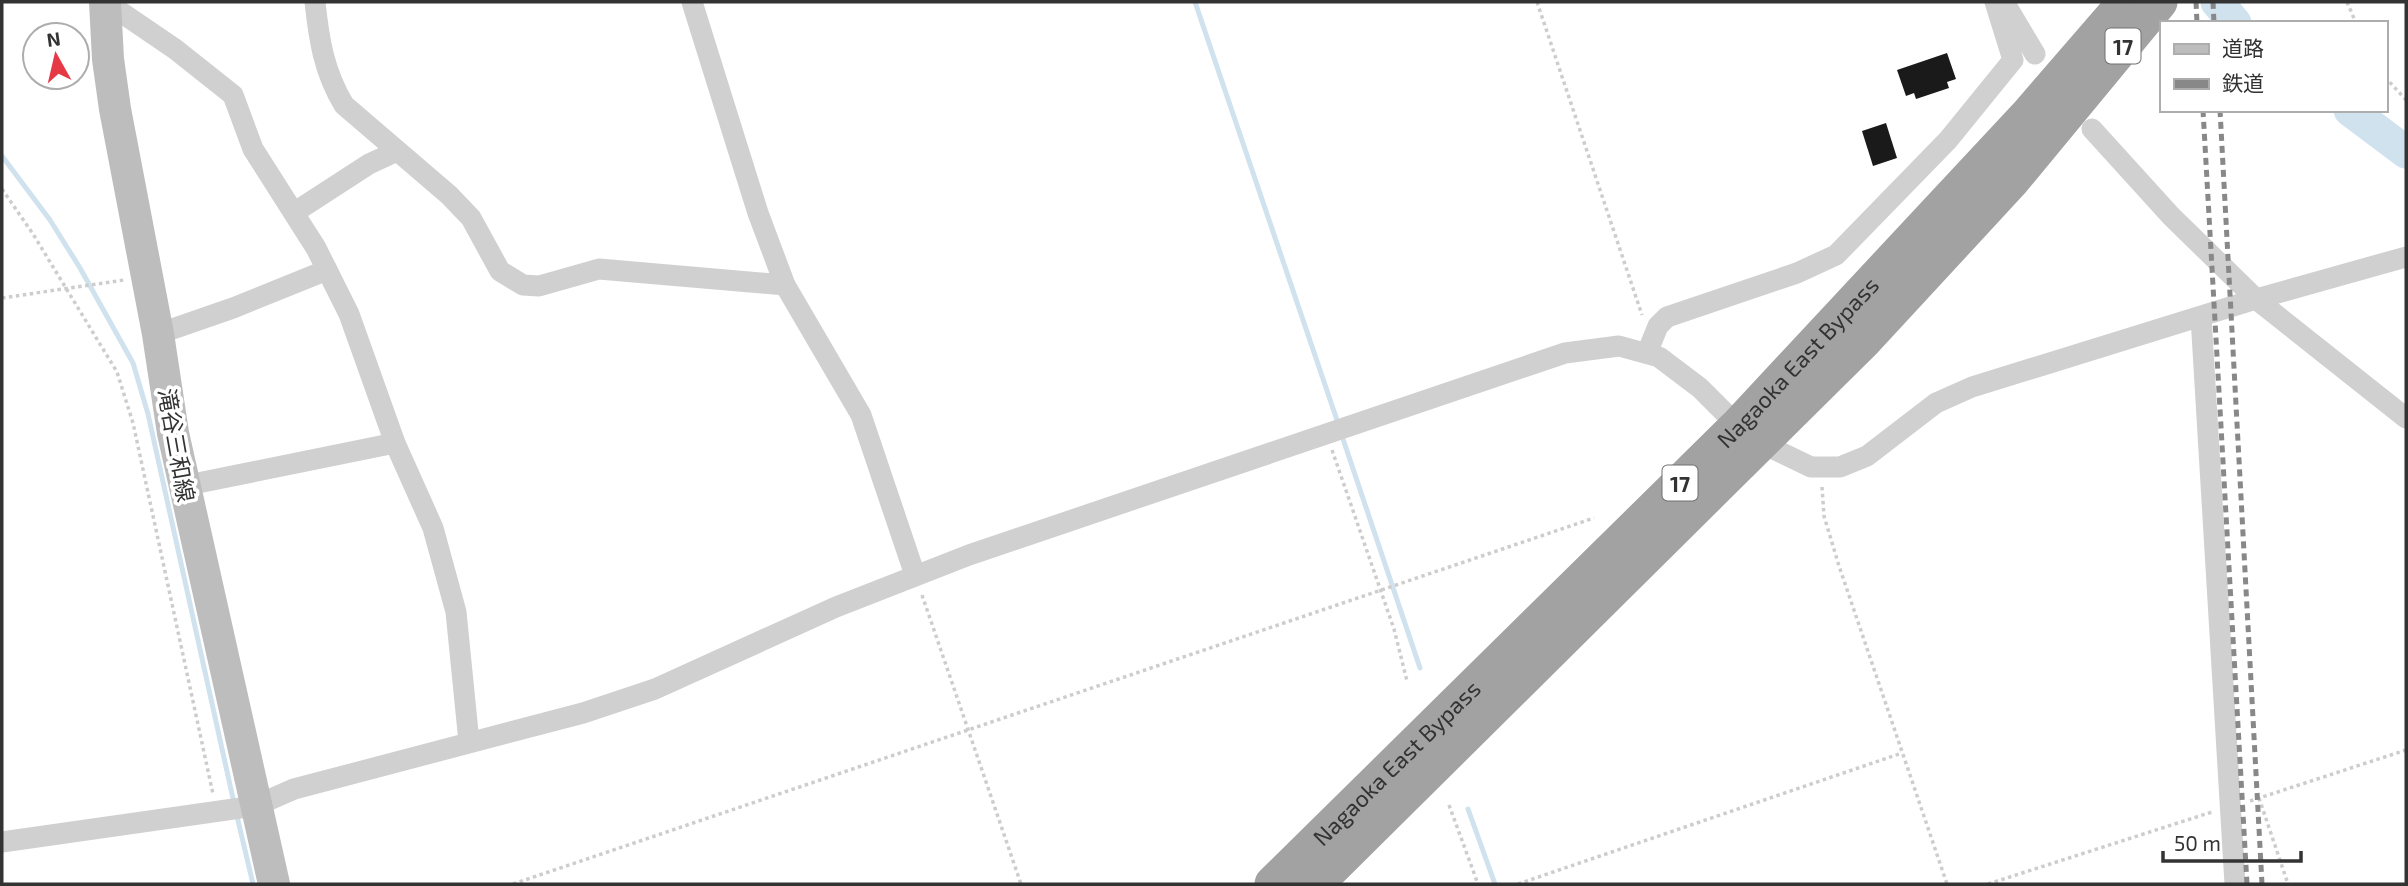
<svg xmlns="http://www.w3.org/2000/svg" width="2408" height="886" font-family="'Exo 2','Noto Sans JP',sans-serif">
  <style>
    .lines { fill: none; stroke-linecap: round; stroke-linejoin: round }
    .stream { stroke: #cfe2ee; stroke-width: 5 }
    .river { stroke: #cfe2ee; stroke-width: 33 }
    .building { fill: #1a1a1a }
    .path { stroke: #cdcdcd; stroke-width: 3.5; stroke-dasharray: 3.5 3.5; stroke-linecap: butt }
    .minor { stroke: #d0d0d0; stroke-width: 21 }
    .secondary { stroke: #bdbdbd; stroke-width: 32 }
    .trunk { stroke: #a2a2a2; stroke-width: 37 }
    .rail { stroke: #888; stroke-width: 5; stroke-dasharray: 7 5; stroke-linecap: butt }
    .labels { text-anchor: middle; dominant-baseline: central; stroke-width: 7; stroke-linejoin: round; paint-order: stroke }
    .shield { fill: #fff; stroke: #707070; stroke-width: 2 }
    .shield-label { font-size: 21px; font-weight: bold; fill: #333 }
    .street-label { font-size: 23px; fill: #333; stroke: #fff }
  </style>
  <rect width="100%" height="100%" fill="#fff"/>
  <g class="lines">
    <!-- stream -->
    <g class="stream">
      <polyline points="1195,2 1339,426"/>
      <polyline points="2,156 50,220 80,268 133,363 148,414 234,803"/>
      <polyline points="1342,436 1420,668"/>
      <polyline points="1468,809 1495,884"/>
      <polyline points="236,812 253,884"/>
    </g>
    <!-- river -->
    <g class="river">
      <polyline points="2217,2 2235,23"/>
      <polyline points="2350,110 2406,152"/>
    </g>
  </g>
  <!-- building -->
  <g class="building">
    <polygon points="1947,53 1956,79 1947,82 1949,88 1916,99 1914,93 1906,96 1897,70"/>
    <polygon points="1886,123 1897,158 1873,166 1862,131"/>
  </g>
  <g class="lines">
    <!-- path -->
    <g class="path">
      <polyline points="1537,2 1642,315"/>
      <polyline points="2347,2 2356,23"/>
      <polyline points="2385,77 2406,100"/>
      <polyline points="2,189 33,234 117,372 133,423 213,794"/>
      <polyline points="2,298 124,280"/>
      <polyline points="1332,450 1394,629 1407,681"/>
      <polyline points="1822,487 1824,516 1839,566 1947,884"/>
      <polyline points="922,595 1021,884"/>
      <polyline points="2259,798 2288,884"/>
      <polyline points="2250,801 2406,750"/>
      <polyline points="1449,805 1478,884"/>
      <polyline points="513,884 1594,518"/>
      <polyline points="1518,884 1902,753"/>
      <polyline points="1988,884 2212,812"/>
    </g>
    <!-- minor -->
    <g class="minor">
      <polyline points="106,2 175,49 233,95 253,149 316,248 349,314 395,443 433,528 456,612 469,742"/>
      <path d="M 315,2 C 319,40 324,72 344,105 L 449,195 L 471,218 L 500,271 L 523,285 L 539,286 L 599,269 L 785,285"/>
      <polyline points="692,2 758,213 785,285 861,415 915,575"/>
      <polyline points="2004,2 2035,54"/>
      <polyline points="2092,129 2171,216 2256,299 2406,418"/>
      <polyline points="295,212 369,164 397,151"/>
      <polyline points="2201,317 2235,884"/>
      <polyline points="158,334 233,308 327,270"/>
      <polyline points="1647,353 1658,326 1667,317 1797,273 1836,255 1948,140 2013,60 1995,2"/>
      <polyline points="183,486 395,443"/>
      <polyline points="2,842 255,806 294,789 583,713 655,689 836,607 969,555 1565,353 1619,346 1659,357 1700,388 1738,426 1761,443 1811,467 1840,467 1867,456 1936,403 1972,387 2256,299 2406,257"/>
    </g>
    <!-- secondary -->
    <polyline class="secondary" points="105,2 108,59 115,109 158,334 173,433 274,884"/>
    <!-- trunk -->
    <g class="trunk">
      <path id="s1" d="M 1273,884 L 1738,426 L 2029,114 L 2126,2"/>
      <polyline points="1315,884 1865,339 2011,181 2159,2"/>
    </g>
    <!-- rail -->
    <g class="rail">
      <polyline points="2196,2 2197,23"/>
      <polyline points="2213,2 2214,23"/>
      <polyline points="2203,110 2247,884"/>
      <polyline points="2220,110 2262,884"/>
    </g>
  </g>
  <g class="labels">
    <!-- shield labels -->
    <g class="shield">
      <rect x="2105.5" y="28.5" width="35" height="35" rx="5"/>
      <rect x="1662.5" y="465.5" width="35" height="35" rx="5"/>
    </g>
    <g class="shield-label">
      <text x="2123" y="46">17</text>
      <text x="1680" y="483">17</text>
    </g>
    <!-- street labels -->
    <g class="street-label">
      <text stroke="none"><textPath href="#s1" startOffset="740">Nagaoka East Bypass</textPath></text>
      <text transform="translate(177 445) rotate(80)">滝谷三和線</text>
      <text stroke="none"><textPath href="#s1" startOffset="173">Nagaoka East Bypass</textPath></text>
    </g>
  </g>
  <!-- border -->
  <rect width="2408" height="886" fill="none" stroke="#333333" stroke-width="7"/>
  <!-- legend -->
  <rect x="2160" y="21" width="228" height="91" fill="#ffffff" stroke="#adadad" stroke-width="2"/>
  <rect x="2174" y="44" width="35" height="10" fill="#bdbdbd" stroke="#adadad" stroke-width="2"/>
  <text x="2222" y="56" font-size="21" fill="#333333">道路</text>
  <rect x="2174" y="79" width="35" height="10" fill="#888888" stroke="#adadad" stroke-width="2"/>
  <text x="2222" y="91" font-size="21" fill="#333333">鉄道</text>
  <!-- north arrow -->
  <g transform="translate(56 56) rotate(352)"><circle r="33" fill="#ffffff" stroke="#adadad" stroke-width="2"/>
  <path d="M0-5L12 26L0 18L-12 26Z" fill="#e63946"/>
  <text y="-10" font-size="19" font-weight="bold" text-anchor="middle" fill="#333333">N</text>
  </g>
  <!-- scale -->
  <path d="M2163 851v10h138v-10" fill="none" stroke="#333333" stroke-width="3.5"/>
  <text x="2174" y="851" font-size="21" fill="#333333" stroke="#ffffff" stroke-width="5" paint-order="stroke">50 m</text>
</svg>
